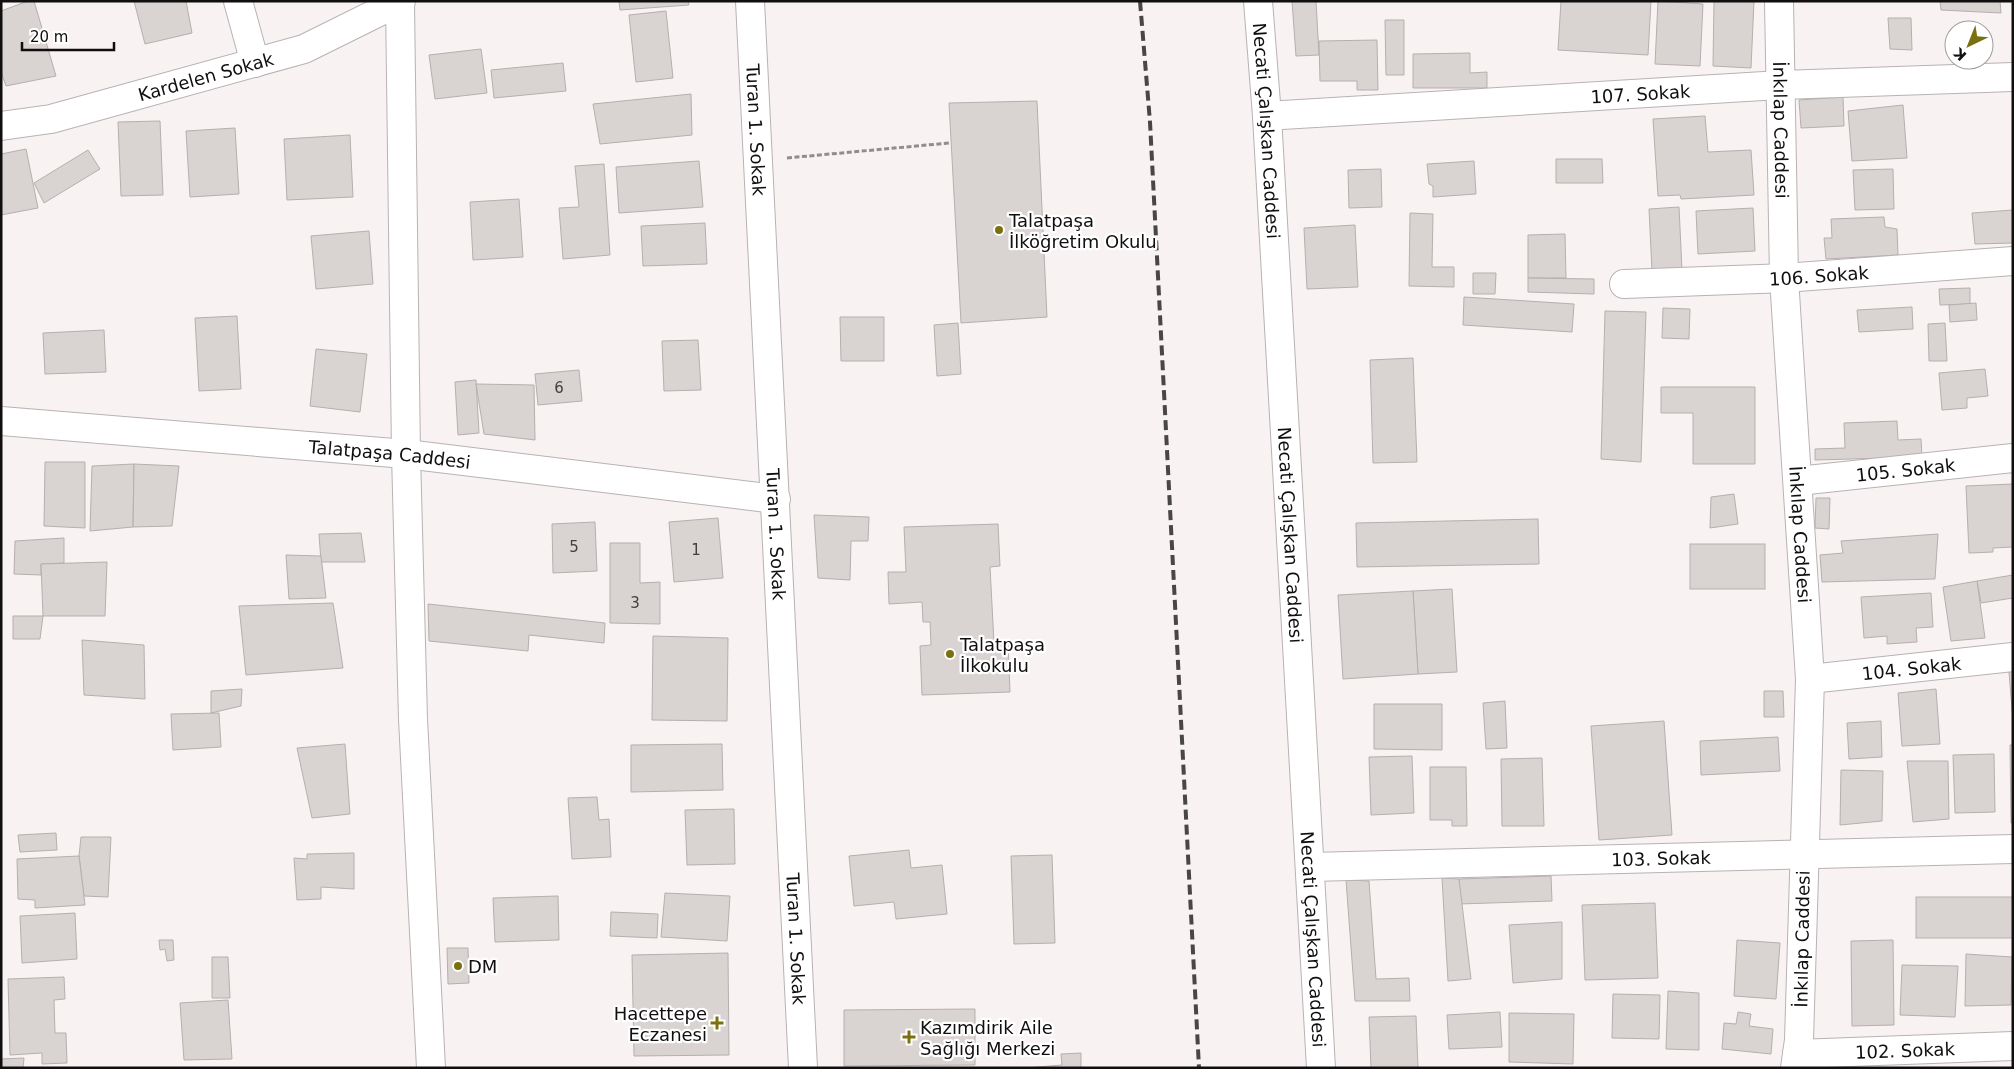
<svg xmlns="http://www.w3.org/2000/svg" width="2014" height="1069" font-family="'DejaVu Sans',sans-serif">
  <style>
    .building { fill: #d9d3d2; stroke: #b5afaf }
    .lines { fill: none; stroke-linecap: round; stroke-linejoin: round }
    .minor-casing { stroke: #b8b2b4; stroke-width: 30 }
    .path { stroke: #918d8e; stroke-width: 3; stroke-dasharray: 5 2.5; stroke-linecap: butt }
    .minor { stroke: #fff; stroke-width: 28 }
    .rail { stroke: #494647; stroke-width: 4; stroke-dasharray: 10 5; stroke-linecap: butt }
    .poi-dot { fill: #7b7010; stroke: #fff; stroke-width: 2 }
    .labels { text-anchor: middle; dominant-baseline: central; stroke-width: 4.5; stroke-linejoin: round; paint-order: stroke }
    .number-label { font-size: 15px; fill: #423f40 }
    .street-label { font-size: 18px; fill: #100e0f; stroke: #fff }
    .poi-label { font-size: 18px; fill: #100e0f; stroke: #fff; text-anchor: start }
  </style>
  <rect width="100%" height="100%" fill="#f8f2f3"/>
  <!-- building -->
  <g class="building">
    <polygon points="28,1 34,1 56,76 6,86 1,72 1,11"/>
    <polygon points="134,1 186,1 192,33 145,44"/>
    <polygon points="619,1 688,1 689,5 620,10"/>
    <polygon points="1292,1 1316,1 1319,55 1296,56"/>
    <polygon points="1561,1 1651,1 1648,55 1558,50"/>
    <polygon points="1658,1 1703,4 1700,66 1655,64"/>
    <polygon points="1714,1 1754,1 1751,68 1713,66"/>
    <polygon points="1940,1 2000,1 2001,13 1941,10"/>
    <polygon points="666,11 673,78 636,82 629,15"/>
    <polygon points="1888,18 1911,18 1912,50 1890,49"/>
    <polygon points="1385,20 1404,20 1404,75 1386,75"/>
    <polygon points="1377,40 1378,90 1357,90 1357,81 1320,81 1319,41"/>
    <polygon points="481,49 487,93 435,99 429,55"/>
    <polygon points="1470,53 1470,73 1487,72 1487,88 1413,88 1413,54"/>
    <polygon points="563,63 566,91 494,98 491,70"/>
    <polygon points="691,94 692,135 600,144 593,104"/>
    <polygon points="1843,97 1844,126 1801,128 1799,100"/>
    <polygon points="1037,101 1047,317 961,323 949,103"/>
    <polygon points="1903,105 1907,158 1852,161 1848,111"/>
    <polygon points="1705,116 1708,152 1751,150 1754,195 1681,199 1680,195 1658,196 1653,119"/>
    <polygon points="160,121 163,195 121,196 118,122"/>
    <polygon points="235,128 239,194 190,197 186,131"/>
    <polygon points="350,135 353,197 287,200 284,139"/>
    <polygon points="26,149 38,208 1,215 1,154"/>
    <polygon points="88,150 100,169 44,203 34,183"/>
    <polygon points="1556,159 1602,159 1603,183 1556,183"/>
    <polygon points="699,161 703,207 619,213 616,167"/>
    <polygon points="1474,161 1476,194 1433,197 1433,186 1429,184 1427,164"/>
    <polygon points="604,164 610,255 563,259 559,208 579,207 575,166"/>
    <polygon points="1381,169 1382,207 1349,208 1348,170"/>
    <polygon points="1893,169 1894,209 1855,210 1853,170"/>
    <polygon points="519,199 523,257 473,260 470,202"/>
    <polygon points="1679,207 1682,270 1652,271 1649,209"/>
    <polygon points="1753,208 1755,251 1698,254 1696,211"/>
    <polygon points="2013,210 2013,243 1975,244 1972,213"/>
    <polygon points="1410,213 1433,214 1432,267 1454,267 1454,287 1409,286"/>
    <polygon points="1884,217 1885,227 1897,229 1898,255 1826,259 1824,238 1832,238 1831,219"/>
    <polygon points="705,223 707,264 643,266 641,226"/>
    <polygon points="1355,225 1358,287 1307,289 1304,228"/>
    <polygon points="369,231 373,284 316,289 311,236"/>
    <polygon points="1565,234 1566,278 1528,278 1528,235"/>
    <polygon points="1473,273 1496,273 1495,294 1473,294"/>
    <polygon points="1528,278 1594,279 1594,294 1528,292"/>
    <polygon points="1970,288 1970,304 1940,305 1939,289"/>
    <polygon points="1464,297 1574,304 1572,332 1463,325"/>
    <polygon points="1976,303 1977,320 1950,322 1949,305"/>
    <polygon points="1912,307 1913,329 1859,332 1857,310"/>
    <polygon points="1663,308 1690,309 1689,339 1662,338"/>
    <polygon points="1605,311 1646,312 1641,462 1601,459"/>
    <polygon points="237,316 241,389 199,391 195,318"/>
    <polygon points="840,317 884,317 884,361 841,361"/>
    <polygon points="958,323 961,374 937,376 934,325"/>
    <polygon points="1945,323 1947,361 1929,361 1928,324"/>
    <polygon points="104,330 106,372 45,374 43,333"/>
    <polygon points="698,340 701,390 664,391 662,341"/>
    <polygon points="316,349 367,354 360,412 310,406"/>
    <polygon points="1413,358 1417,462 1373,463 1370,360"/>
    <polygon points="1985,369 1988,396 1967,398 1967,408 1942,410 1939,373"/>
    <polygon points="579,370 582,401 538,405 535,374"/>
    <polygon points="476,380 479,433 458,435 455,382"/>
    <polygon points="476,384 534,385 535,440 484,434"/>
    <polygon points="1661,387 1755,387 1755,464 1693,464 1693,413 1661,413"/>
    <polygon points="1897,421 1898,440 1921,439 1922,457 1815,460 1815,449 1845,448 1844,423"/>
    <polygon points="45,462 85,462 85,528 44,526"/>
    <polygon points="134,464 133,527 90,531 92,466"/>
    <polygon points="134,464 179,466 172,526 133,527"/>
    <polygon points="2013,484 2013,547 1993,548 1993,552 1969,553 1966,486"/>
    <polygon points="1734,494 1738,524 1710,528 1711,497"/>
    <polygon points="1816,498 1830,498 1829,529 1815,528"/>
    <polygon points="814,515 869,517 868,541 851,541 850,580 818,578"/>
    <polygon points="718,518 723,578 674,582 669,522"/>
    <polygon points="1538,519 1539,564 1357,567 1356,523"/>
    <polygon points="595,522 597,571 553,573 552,524"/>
    <polygon points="998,524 1000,566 990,567 994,643 1008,642 1010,692 922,695 920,646 931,645 930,622 923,622 922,602 889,604 888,572 906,572 904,527"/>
    <polygon points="361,533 365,562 321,562 319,534"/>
    <polygon points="1938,534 1935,579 1822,582 1820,555 1843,553 1841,541"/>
    <polygon points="64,538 64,563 41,564 41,575 14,574 15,541"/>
    <polygon points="610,543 640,543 640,583 660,582 660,624 610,623"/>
    <rect x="1690" y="544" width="75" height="45"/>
    <polygon points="286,555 321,556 326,598 289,599"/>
    <polygon points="107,562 105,616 43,616 41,564"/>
    <polygon points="2013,575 2013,598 1981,603 1977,581"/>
    <polygon points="1977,581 1985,638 1951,641 1943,587"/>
    <polygon points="1452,589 1457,672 1418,674 1413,591"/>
    <polygon points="1413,591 1418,674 1343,679 1338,595"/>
    <polygon points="1931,593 1933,627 1916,628 1917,642 1887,644 1887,636 1864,638 1861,597"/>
    <polygon points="333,603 343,668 246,675 239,606"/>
    <polygon points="428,604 605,623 604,643 529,635 528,651 429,641"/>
    <polygon points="13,616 43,616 40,639 13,639"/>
    <polygon points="653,636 728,638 727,721 652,720"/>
    <polygon points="82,640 144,645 145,699 84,695"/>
    <polygon points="2013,671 2013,721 2009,672"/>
    <polygon points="242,689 241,706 211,713 211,691"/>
    <polygon points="1936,689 1940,744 1902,746 1898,693"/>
    <polygon points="1764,691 1783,691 1784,717 1764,717"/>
    <polygon points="1505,701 1507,748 1486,749 1483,703"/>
    <polygon points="1374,704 1442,704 1442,750 1374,749"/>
    <polygon points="219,713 221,747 173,750 171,714"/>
    <polygon points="1664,721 1672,835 1599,840 1591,726"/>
    <polygon points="1881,721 1882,757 1849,759 1847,723"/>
    <polygon points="1778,737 1780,771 1701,775 1700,741"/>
    <polygon points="345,744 350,814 312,818 297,748"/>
    <polygon points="722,744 723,790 631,792 631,745"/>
    <polygon points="2010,745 2013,745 2013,823 2011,823"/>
    <polygon points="1994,754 1995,812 1955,813 1953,755"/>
    <polygon points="1412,756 1414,813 1371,815 1369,757"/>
    <polygon points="1542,758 1544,826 1502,826 1501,759"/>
    <polygon points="1907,761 1948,761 1949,819 1913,822"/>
    <polygon points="1430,767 1466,767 1467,826 1452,826 1452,820 1430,820"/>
    <polygon points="1841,770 1883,771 1882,821 1840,825"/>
    <polygon points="597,797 599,820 609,819 611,857 572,859 568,798"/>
    <polygon points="734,809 735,864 687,865 685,810"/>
    <polygon points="56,833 57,850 20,852 18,835"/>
    <polygon points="81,837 111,837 108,897 84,896 79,856"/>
    <polygon points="909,850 911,868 942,865 947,914 896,919 894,902 854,906 849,856"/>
    <polygon points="354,853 354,889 321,887 321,899 297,900 294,858 307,859 307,854"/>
    <polygon points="1052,855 1055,943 1014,944 1011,856"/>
    <polygon points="79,856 85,905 35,908 35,900 18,899 17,859"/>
    <polygon points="1551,876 1552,901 1459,904 1459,879"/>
    <polygon points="1442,878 1459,879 1471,979 1448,981"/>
    <polygon points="1346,880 1369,881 1376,979 1409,978 1410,1001 1355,1001"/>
    <polygon points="665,893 730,896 727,941 661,937"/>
    <polygon points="558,896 559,940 495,942 493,898"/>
    <rect x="1916" y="897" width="97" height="41"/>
    <polygon points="1655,903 1658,978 1585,980 1582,905"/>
    <polygon points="611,912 658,914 657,938 610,936"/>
    <polygon points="75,913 77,959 22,963 20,916"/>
    <polygon points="1562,922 1562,979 1513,983 1509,925"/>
    <polygon points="159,940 173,940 174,960 167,961 165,949 160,950"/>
    <polygon points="1737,940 1780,943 1776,999 1734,996"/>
    <polygon points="1893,940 1894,1025 1852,1026 1851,941"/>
    <polygon points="447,948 468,948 469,983 448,984"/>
    <polygon points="728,953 729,1055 634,1056 632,955"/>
    <polygon points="1966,954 2012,957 2011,1005 1965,1006"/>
    <polygon points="212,957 228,957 230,998 212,998"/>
    <polygon points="1902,965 1958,966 1955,1017 1900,1015"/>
    <polygon points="64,977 65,999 54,1000 55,1033 66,1033 67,1063 42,1064 42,1053 10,1055 8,979"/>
    <polygon points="1668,991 1699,993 1699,1050 1666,1049"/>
    <polygon points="1613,994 1660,995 1659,1039 1612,1038"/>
    <polygon points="228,1000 232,1059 184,1060 180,1003"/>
    <polygon points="975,1009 975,1065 844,1066 844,1010"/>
    <polygon points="1500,1012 1502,1047 1449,1049 1447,1015"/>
    <polygon points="1738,1012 1751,1014 1749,1026 1773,1029 1771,1054 1722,1049 1724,1023 1736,1024"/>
    <polygon points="1509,1013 1574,1014 1573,1064 1509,1062"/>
    <polygon points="1416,1016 1418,1068 1371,1068 1369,1017"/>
    <polygon points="1081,1053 1081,1068 1026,1068 1062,1065 1061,1054"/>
    <polygon points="24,1058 23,1068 1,1068 1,1059"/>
  </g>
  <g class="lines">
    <!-- minor casing -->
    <g class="minor-casing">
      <g id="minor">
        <polyline points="238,1 255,63"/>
        <path id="s1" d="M 750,1 L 803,1068"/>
        <path id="s2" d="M 1258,1 L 1267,116 L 1321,1068"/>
        <path id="s3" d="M 1779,1 L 1784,278 L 1810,679 L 1799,1040 L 1795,1068"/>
        <polyline points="400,2 406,454 413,719 431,1068"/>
        <path id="s4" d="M 1267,116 L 1781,85 L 2013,77"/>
        <path id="s5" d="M 1,126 L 51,119 L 304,49 L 401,1"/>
        <path id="s6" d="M 1624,284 L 1784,278 L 2013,261"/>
        <path id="s7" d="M 1,421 L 406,454 L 776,499"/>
        <path id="s8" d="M 1798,481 L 2013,458"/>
        <path id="s9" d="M 1810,679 L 2013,657"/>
        <path id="s10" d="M 1310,867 L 2013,849"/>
        <path id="s11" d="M 1797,1054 L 2013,1046"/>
      </g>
    </g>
    <!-- path -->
    <polyline class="path" points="787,158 949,143"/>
    <!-- minor -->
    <use href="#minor" class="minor"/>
    <!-- rail -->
    <polyline class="rail" points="1140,1 1150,122 1199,1068"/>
  </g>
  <!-- markers -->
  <g class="poi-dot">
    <circle cx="999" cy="230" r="5"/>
    <circle cx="950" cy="654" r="5"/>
    <circle cx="458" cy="966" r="5"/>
    <path d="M714.5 1015.5h5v5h5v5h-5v5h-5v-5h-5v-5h5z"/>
    <path d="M906.5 1029.5h5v5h5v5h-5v5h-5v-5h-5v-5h5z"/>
  </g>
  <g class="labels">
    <!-- number labels -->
    <g class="number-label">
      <text x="559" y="388">6</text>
      <text x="574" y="547">5</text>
      <text x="696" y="550">1</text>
      <text x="635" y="603">3</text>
    </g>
    <!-- street labels -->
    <g class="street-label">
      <text stroke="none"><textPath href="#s5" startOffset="211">Kardelen Sokak</textPath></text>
      <text stroke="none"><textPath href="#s4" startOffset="374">107. Sokak</textPath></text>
      <text stroke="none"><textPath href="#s1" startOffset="129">Turan 1. Sokak</textPath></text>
      <text stroke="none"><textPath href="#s2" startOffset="130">Necati Çalışkan Caddesi</textPath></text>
      <text stroke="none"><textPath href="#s3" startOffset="129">İnkılap Caddesi</textPath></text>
      <text stroke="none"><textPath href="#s6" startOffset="195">106. Sokak</textPath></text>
      <text stroke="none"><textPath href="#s7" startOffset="390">Talatpaşa Caddesi</textPath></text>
      <text stroke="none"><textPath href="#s8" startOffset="108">105. Sokak</textPath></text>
      <text stroke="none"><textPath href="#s1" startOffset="534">Turan 1. Sokak</textPath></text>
      <text stroke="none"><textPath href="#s2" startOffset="535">Necati Çalışkan Caddesi</textPath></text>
      <text stroke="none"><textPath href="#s3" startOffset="534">İnkılap Caddesi</textPath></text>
      <text stroke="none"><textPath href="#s9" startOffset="102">104. Sokak</textPath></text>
      <text stroke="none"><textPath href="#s10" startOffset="351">103. Sokak</textPath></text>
      <text stroke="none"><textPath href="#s1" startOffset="939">Turan 1. Sokak</textPath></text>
      <text stroke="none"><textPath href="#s2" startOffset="940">Necati Çalışkan Caddesi</textPath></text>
      <text transform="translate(1802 939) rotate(-89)">İnkılap Caddesi</text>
      <text stroke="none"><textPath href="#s11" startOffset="108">102. Sokak</textPath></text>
    </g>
    <!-- poi labels -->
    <g class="poi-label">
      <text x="1009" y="220">Talatpaşa<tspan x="1009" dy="21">İlköğretim Okulu</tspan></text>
      <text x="960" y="644">Talatpaşa<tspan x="960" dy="21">İlkokulu</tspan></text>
      <text x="468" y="966">DM</text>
      <text x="707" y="1013" text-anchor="end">Hacettepe<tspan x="707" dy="21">Eczanesi</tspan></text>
      <text x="920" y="1027">Kazımdirik Aile<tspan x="920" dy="21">Sağlığı Merkezi</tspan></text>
    </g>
  </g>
  <!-- border -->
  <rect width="2014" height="1069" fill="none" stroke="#100e0f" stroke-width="5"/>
  <!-- north arrow -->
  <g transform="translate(1969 45) rotate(223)"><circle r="24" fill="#ffffff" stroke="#9f9f9f"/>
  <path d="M0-4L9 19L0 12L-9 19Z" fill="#7b7010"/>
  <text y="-8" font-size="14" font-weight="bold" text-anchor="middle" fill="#100e0f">K</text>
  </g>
  <!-- scale -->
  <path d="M22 42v8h92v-8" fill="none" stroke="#100e0f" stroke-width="2.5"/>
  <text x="30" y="42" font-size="15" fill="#100e0f" stroke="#ffffff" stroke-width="4" paint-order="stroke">20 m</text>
</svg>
